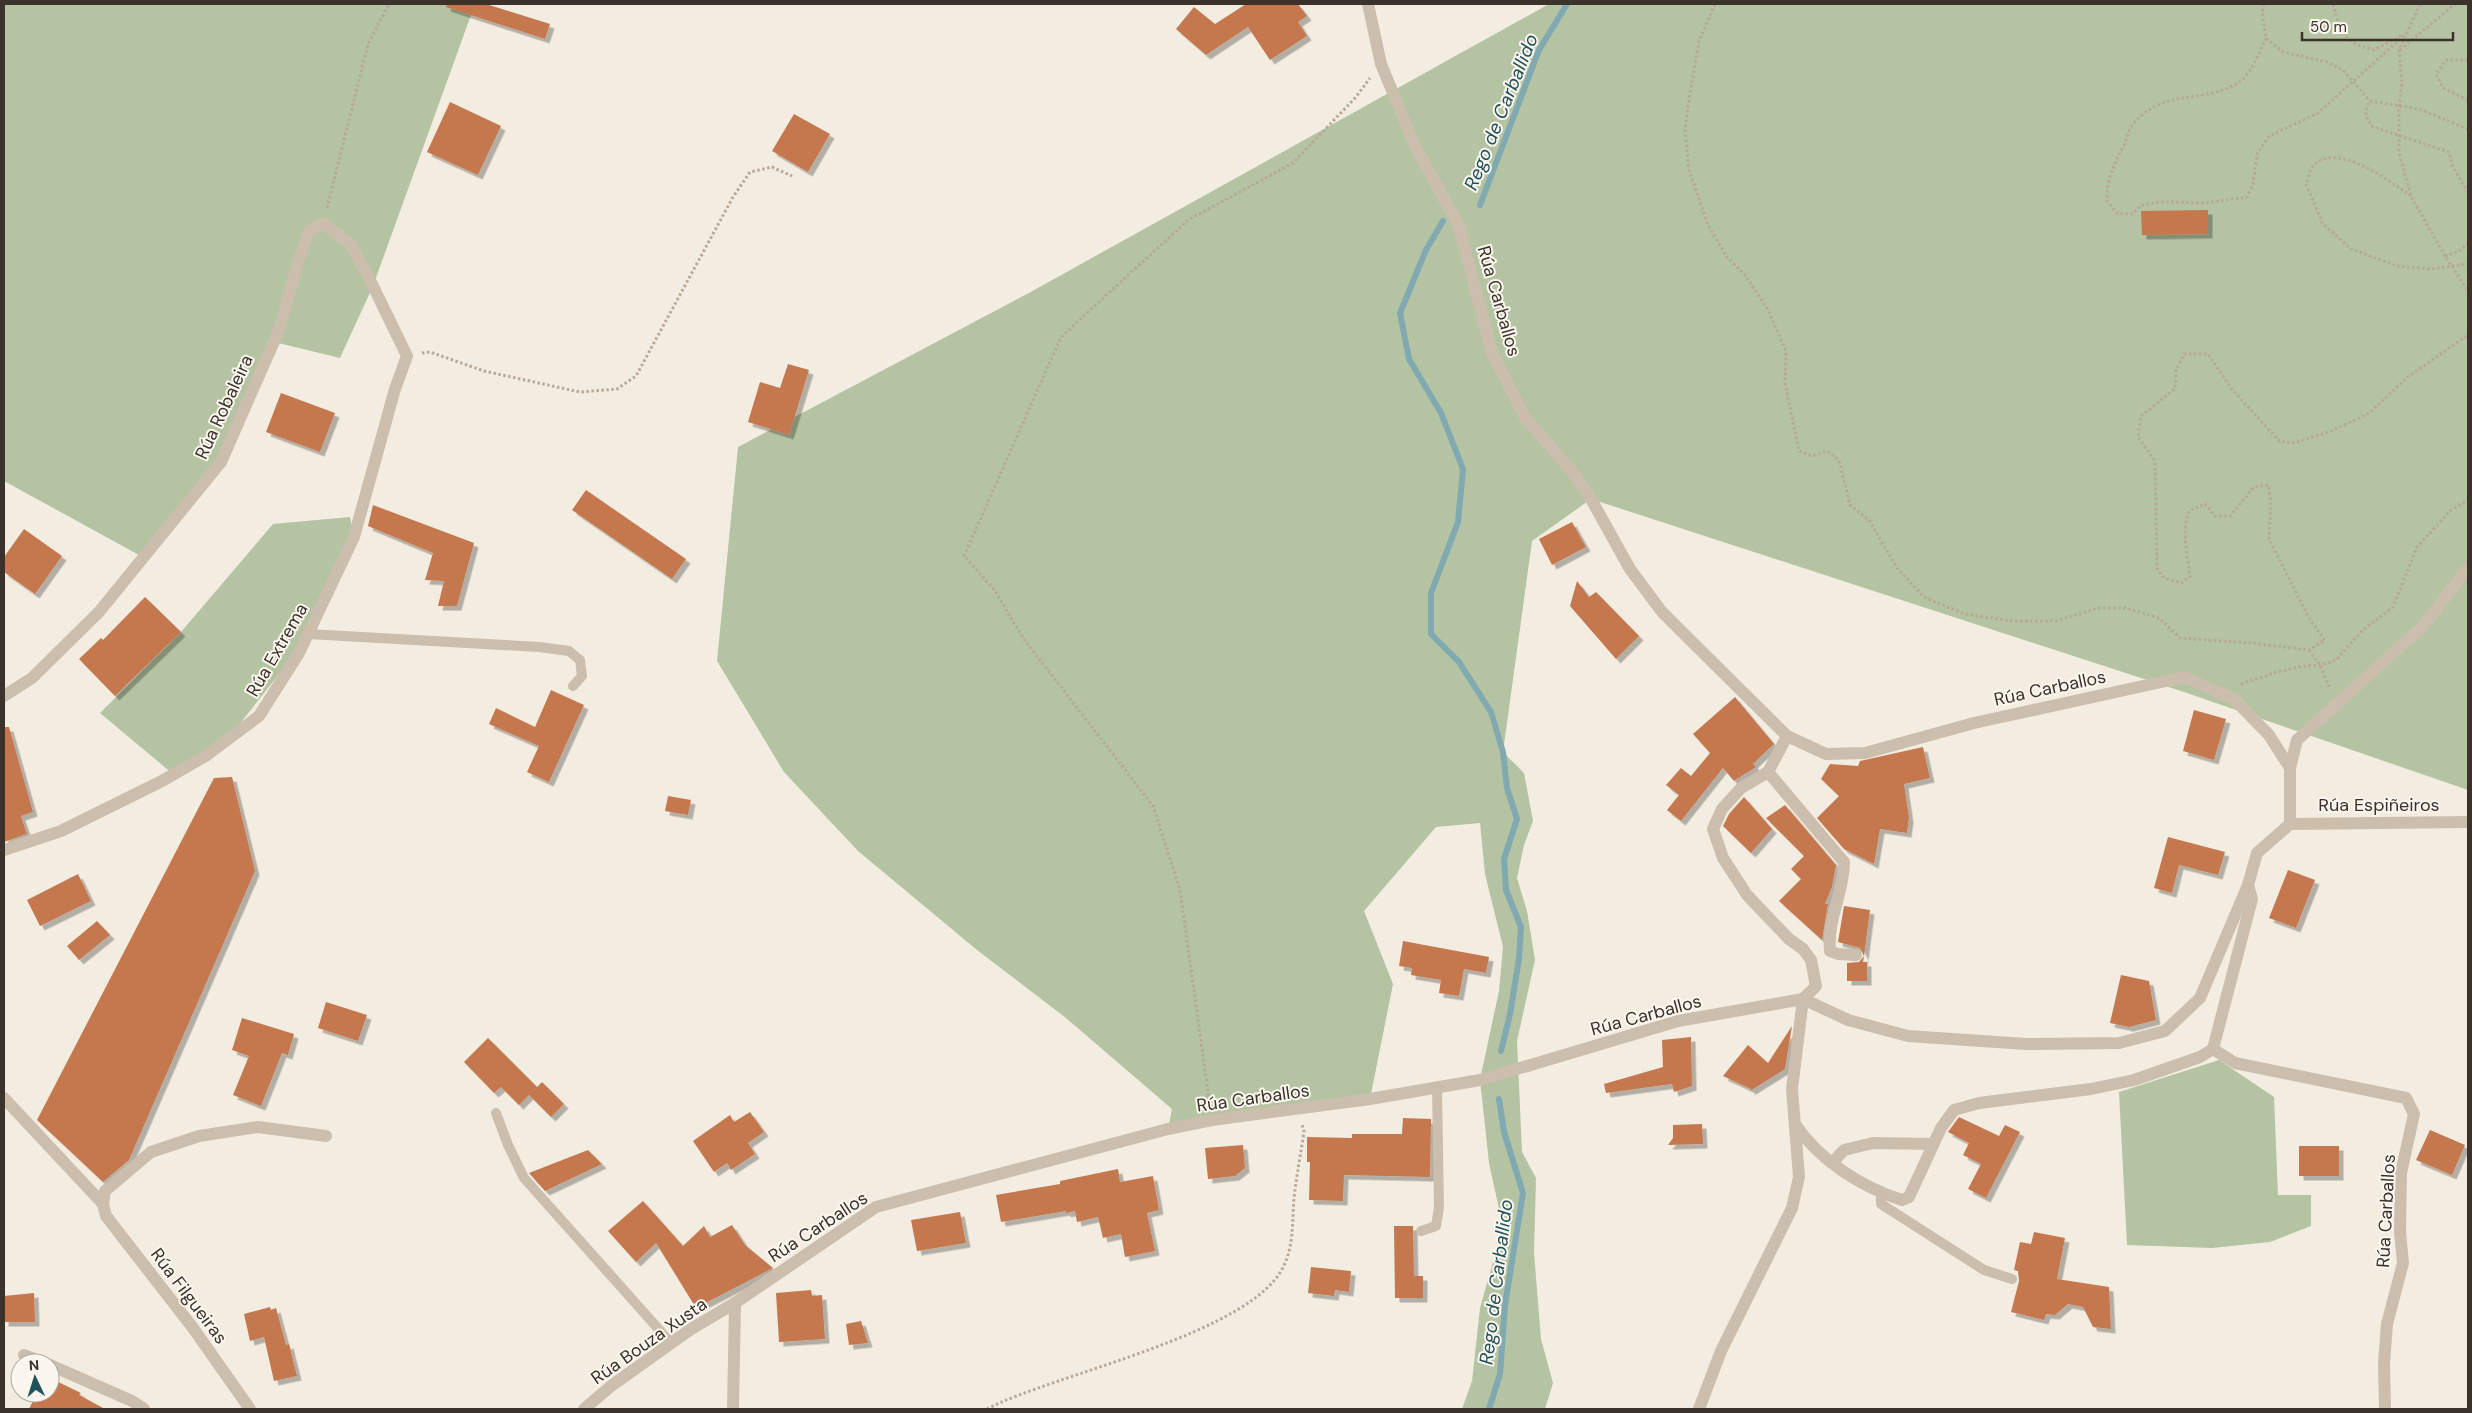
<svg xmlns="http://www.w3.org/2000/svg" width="2472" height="1413" font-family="'DM Sans',sans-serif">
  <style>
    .green { fill: #b4c3a1 }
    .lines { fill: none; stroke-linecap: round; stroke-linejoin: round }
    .stream { stroke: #80a9b1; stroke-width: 6 }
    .building { fill: #c5774e; filter: url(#shadow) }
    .path { stroke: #b8a997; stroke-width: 3; stroke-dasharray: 2.5 2.5; stroke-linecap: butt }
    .lane { stroke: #ccbead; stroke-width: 10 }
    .street { stroke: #ccbead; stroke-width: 12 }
    .labels { text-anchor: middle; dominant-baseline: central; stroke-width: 4; stroke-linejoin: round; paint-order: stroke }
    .street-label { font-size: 18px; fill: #3a322b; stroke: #fbf6ee }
    .water-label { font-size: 19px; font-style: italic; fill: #20525c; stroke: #fbf6ee }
  </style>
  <defs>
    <filter id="shadow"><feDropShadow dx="4.5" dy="4.5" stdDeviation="0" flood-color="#0004"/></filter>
  </defs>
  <rect width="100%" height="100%" fill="#f3ede1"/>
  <!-- green -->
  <g class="green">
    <polygon points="4,4 475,4 373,286 340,358 274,342 221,462 139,555 4,481"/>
    <polygon points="1549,4 2468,4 2468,790 2184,692 1591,499 1532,541 1503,752 1524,773 1533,821 1524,845 1517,878 1527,911 1535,960 1517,1041 1522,1152 1536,1178 1534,1253 1541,1339 1553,1383 1545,1409 1462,1409 1472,1381 1480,1308 1503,1227 1489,1163 1480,1080 1499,991 1503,947 1485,874 1480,823 1436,827 1364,911 1393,984 1370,1099 1168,1129 1172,1109 1066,1018 977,950 858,851 784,772 717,661 738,447 1027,294"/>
    <polygon points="350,517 354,537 305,641 227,740 173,774 100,713 181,632 273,524"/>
    <polygon points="2219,1060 2274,1097 2278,1195 2311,1195 2311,1226 2270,1242 2212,1248 2127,1245 2119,1092"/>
  </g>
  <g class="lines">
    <!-- stream -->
    <g class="stream">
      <polyline points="1480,205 1539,50 1567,4"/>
      <polyline points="1443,221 1426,250 1400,313 1409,359 1441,413 1463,469 1458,522 1431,593 1431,634 1459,662 1491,712 1503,752 1507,788 1517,819 1504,859 1506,890 1521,927 1519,959 1510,1014 1501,1051"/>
      <polyline points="1489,1409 1500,1374 1505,1305 1523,1193 1504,1132 1499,1099"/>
    </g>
  </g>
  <!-- building -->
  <g class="building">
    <polygon points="447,4 486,4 550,24 545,39 446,7"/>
    <polygon points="1246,4 1298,4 1307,16 1298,22 1307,36 1270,60 1248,27 1206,55 1176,29 1194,7 1215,24"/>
    <polygon points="450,102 501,126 478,175 427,152"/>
    <polygon points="794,114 830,134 808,172 772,151"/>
    <polygon points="2208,210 2208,234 2142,235 2141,211"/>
    <polygon points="788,364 809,370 789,435 748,422 760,382 780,388"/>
    <polygon points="281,393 335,413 320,452 266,432"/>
    <polygon points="586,490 686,559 672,579 572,510"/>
    <polygon points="373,505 474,543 457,606 438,606 444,581 425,580 433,553 368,526"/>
    <polygon points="1572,522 1586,547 1552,565 1539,539"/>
    <polygon points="24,529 62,556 35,594 4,572 4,557"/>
    <polygon points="1577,581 1589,597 1596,592 1639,636 1616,659 1570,606"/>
    <polygon points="145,597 181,632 115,696 79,659 101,638 103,640"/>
    <polygon points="551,690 584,705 549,782 527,772 539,746 489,724 496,708 535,727"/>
    <polygon points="1735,697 1774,744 1753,764 1756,767 1734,781 1723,768 1681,821 1667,810 1679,795 1666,785 1681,768 1691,776 1710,753 1693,734"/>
    <polygon points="2194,710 2226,719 2214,760 2183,751"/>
    <polygon points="4,727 9,727 33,812 21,816 27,834 4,842"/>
    <polygon points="1923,747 1930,778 1904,784 1909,818 1907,833 1880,829 1874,864 1844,849 1817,818 1839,796 1821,779 1830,764 1858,766 1860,761"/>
    <polygon points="232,777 255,871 129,1160 103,1182 37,1120 214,778"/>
    <polygon points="668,796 691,800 688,815 665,811"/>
    <polygon points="1744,797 1772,829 1751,853 1723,826 1729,814"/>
    <polygon points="1785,805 1836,865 1832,887 1825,904 1828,904 1822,940 1779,901 1801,879 1791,869 1804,856 1766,818"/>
    <polygon points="2168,837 2225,852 2218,875 2179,865 2172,893 2154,888"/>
    <polygon points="2288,870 2315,880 2296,928 2269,918"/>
    <polygon points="78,874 91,901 40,926 27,900"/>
    <polygon points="1844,906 1870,910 1864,956 1860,948 1838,942"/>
    <polygon points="97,921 110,935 79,960 67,946"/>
    <polygon points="1403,941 1489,957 1486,973 1464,969 1459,996 1439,993 1441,980 1411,975 1412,968 1399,966"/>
    <polygon points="1864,956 1863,962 1867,962 1867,981 1847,981 1847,963 1859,962"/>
    <polygon points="2121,975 2149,981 2156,1020 2129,1027 2110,1023"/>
    <polygon points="326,1002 367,1015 358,1041 318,1028"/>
    <polygon points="242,1018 294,1034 288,1055 282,1053 261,1106 233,1095 249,1056 232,1050"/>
    <polygon points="1792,1026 1785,1069 1750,1091 1751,1089 1723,1076 1748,1045 1768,1063"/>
    <polygon points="1691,1037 1692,1086 1674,1092 1672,1084 1606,1093 1604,1084 1663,1067 1662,1040"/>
    <polygon points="488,1038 537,1087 542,1082 564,1104 551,1117 529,1095 519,1105 501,1087 494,1093 464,1062"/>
    <polygon points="750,1112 764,1132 748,1143 755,1154 731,1170 727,1163 714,1172 693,1141 730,1115 734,1122"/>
    <polygon points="1959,1117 1999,1136 2005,1125 2020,1132 1986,1198 1968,1189 1981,1164 1963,1155 1969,1143 1948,1132"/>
    <polygon points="1403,1118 1431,1119 1430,1177 1344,1175 1343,1201 1309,1200 1310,1162 1307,1162 1307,1137 1352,1138 1352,1134 1402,1134"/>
    <polygon points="1702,1124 1703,1144 1668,1145 1673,1138 1673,1125"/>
    <polygon points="2430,1130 2465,1145 2452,1175 2416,1160"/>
    <polygon points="1243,1145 1245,1168 1235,1176 1208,1179 1205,1148"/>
    <rect x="2299" y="1146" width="40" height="30"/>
    <polygon points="588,1150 602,1164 545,1191 529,1173"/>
    <polygon points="1118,1169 1120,1182 1153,1176 1159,1210 1147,1213 1155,1251 1125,1257 1121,1234 1103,1238 1098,1217 1077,1222 1075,1211 1066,1213 1066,1211 1001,1222 996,1195 1060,1184 1060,1181"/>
    <polygon points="643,1201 683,1246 704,1226 710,1237 732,1225 745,1245 773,1268 696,1308 656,1243 636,1262 608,1231"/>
    <polygon points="960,1212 966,1243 917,1251 911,1220"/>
    <polygon points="1394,1226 1413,1226 1414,1276 1423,1276 1423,1298 1395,1298"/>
    <polygon points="2034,1232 2065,1238 2057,1279 2109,1287 2111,1329 2093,1327 2083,1307 2068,1304 2055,1315 2046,1314 2044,1320 2011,1312 2019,1281 2018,1271 2014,1270 2020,1242 2031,1244"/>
    <polygon points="1311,1267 1351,1271 1349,1292 1335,1290 1334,1296 1308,1293"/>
    <polygon points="811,1290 812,1296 822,1295 825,1339 779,1342 776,1293"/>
    <polygon points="34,1293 35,1322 4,1322 4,1296"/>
    <polygon points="270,1307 271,1310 276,1308 286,1345 289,1344 297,1376 274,1381 264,1337 250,1341 244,1314"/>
    <polygon points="861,1321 868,1343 849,1345 846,1324"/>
    <polygon points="50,1378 81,1393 79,1395 105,1409 29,1409 37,1393 50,1393"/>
  </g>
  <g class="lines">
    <!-- path -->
    <g class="path">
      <path d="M 1715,4 L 1699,41 L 1688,106 L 1685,130 L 1689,170 L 1708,225 L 1727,257 L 1745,275 L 1768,310 L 1786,351 L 1785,383 L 1799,451 L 1812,456 L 1827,451 L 1839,460 L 1850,505 L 1869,520 L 1897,568 L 1924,597 L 1965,614 L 2012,621 L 2056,621 L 2099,608 L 2125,608 L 2159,618 L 2180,638 L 2251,643 L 2309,650 L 2325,640 L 2310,620 L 2269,539 L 2271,502 L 2268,485 L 2254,487 L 2230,516 L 2215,516 L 2205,504 L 2189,511 C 2181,532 2188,556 2190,577 L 2181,583 L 2164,578 L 2157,568 L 2155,461 L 2138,437 L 2141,416 L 2175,389 L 2176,370 L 2184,354 L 2208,354 L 2232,389 L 2279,441 L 2293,443 L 2329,432 L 2368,414 L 2409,376 L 2468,335"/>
      <polyline points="2264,4 2262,13 2266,38 2283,52 2327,62 2343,70 2370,101"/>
      <path d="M 2333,4 C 2341,32 2343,43 2374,50 L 2402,35"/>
      <polyline points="2420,4 2399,50 2402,82 2399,107 2399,153 2411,196 2445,256 2468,291"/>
      <path d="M 2266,38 C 2259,52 2252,74 2238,83 C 2204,104 2164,88 2134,123 C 2128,129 2127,140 2123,147 C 2113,167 2107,178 2107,201 L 2117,213 L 2133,214 L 2141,205 L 2160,202 L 2205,203 L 2247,197 L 2253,184 L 2257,154 L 2269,136 L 2318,113 L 2408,32"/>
      <polyline points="2400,50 2455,4"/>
      <polyline points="2468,60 2446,60 2436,74 2443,88 2468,100"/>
      <polyline points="2468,129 2419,109 2370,101 2365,112 2371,126 2449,152 2452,165 2468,193"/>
      <path d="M 2411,196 C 2391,182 2336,140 2313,166 C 2310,170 2308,178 2306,184 L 2323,224 L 2351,249 L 2397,266 L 2430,269 L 2468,264"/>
      <polyline points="327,208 368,44 389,4"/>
      <polyline points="2445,256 2459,251 2468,243"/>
      <polyline points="422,353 430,352 484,371 580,392 617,389 636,376 733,197 750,172 772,167 792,176"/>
      <polyline points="2309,650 2320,665 2330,689"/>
      <polyline points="2241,684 2277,672 2299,667 2320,665 2336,660 2362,631 2393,607 2417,547 2451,510 2468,500"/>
      <polyline points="1210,1106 1180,890 1153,806 1023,638 995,591 964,556 1061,337 1188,220 1293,163 1356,97 1370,78"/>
      <path d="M 987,1409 C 1053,1374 1258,1333 1285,1263 C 1294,1242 1292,1221 1294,1199 C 1296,1177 1301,1154 1304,1131 L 1302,1124"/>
    </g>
    <!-- lane -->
    <g class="lane">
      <polyline points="308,634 539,647 569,651 580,660 582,676 573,686"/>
      <polyline points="496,1113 508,1145 524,1178 671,1343"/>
      <polyline points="1881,1193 1881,1204 1984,1270 2012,1279"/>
      <polyline points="1421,1231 1436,1226 1439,1207 1437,1088"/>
    </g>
    <!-- street -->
    <g class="street">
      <polyline points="1368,4 1381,64 1415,146 1459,226 1492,353 1526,419 1571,470 1591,499 1630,569 1662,612 1787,736 1826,754 1865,753 1974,723 2184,677 2234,699 2269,735 2290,768"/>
      <polyline points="4,696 32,678 99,612 221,462 279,330 297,265 309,231 323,223 351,245 373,286 407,356 395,389 354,537 299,653 259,716 207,755 162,781 61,831 4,850"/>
      <path d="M 1768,772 L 1844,862 C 1844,893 1827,918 1830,951 L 1838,954 L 1856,955"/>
      <polyline points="2290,824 2468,822"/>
      <polyline points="2248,885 2252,899 2213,1049 2235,1063 2406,1098 2414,1114 2401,1173 2400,1232 2403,1263 2387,1324 2384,1363 2385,1409"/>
      <polyline points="4,1098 103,1204 106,1216 193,1328 250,1409"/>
      <path d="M 1795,1124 C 1819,1160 1861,1187 1902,1200 L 1909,1197 L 1941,1128 L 1954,1110 L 1979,1103 L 2091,1089 L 2134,1080 L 2200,1057 L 2213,1049"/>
      <polyline points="1833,1162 1844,1150 1873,1143 1933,1144"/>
      <polyline points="103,1204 105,1191 151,1152 199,1136 258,1127 326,1136"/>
      <polyline points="24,1355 45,1363"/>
      <polyline points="50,1365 132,1401 144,1409"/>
      <polyline points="584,1409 611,1386 691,1329 735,1303 876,1207 1168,1129 1212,1120 1370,1099 1480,1080 1678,1021 1803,999 1848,1020 1908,1036 2026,1044 2119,1043 2165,1031 2200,998 2248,885 2257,853 2290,824 2290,768 2297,740 2423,626 2468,568"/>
      <polyline points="733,1409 735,1303"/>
      <polyline points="1699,1409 1721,1351 1792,1208 1799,1177 1792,1089 1803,999 1816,986 1811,960 1803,949 1789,939 1747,895 1723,858 1713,829 1722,809 1741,788 1768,772 1787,736"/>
    </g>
  </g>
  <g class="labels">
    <!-- street labels -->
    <g class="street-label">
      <text transform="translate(1499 301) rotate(74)">Rúa Carballos</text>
      <text transform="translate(224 407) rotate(-65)">Rúa Robaleira</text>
      <text transform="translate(277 650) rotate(-60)">Rúa Extrema</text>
      <text transform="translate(2050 688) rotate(-12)">Rúa Carballos</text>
      <text x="2379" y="805">Rúa Espiñeiros</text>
      <text transform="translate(1646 1015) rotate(-15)">Rúa Carballos</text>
      <text transform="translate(1253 1098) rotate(-8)">Rúa Carballos</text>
      <text transform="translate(2386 1211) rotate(-87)">Rúa Carballos</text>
      <text transform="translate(818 1227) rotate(-33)">Rúa Carballos</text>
      <text transform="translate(189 1296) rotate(53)">Rúa Filgueiras</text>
      <text transform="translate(649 1341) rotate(-35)">Rúa Bouza Xusta</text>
    </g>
    <!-- water labels -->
    <g class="water-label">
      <text transform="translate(1501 112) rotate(-68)">Rego de Carballido</text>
      <text transform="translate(1496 1282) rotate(-83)">Rego de Carballido</text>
    </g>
  </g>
  <!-- border -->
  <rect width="2472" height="1413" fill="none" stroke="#3a322b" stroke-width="10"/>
  <!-- north arrow -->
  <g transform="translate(35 1378) rotate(356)"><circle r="24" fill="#fbf6ee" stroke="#aea8a0"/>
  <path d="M0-4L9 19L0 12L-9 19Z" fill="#20525c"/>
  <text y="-8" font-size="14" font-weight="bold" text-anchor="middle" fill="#3a322b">N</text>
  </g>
  <!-- scale -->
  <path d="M2302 32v8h151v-8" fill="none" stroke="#3a322b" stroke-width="2.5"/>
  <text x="2310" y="32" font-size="15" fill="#3a322b" stroke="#fbf6ee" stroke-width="4" paint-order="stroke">50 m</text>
</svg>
